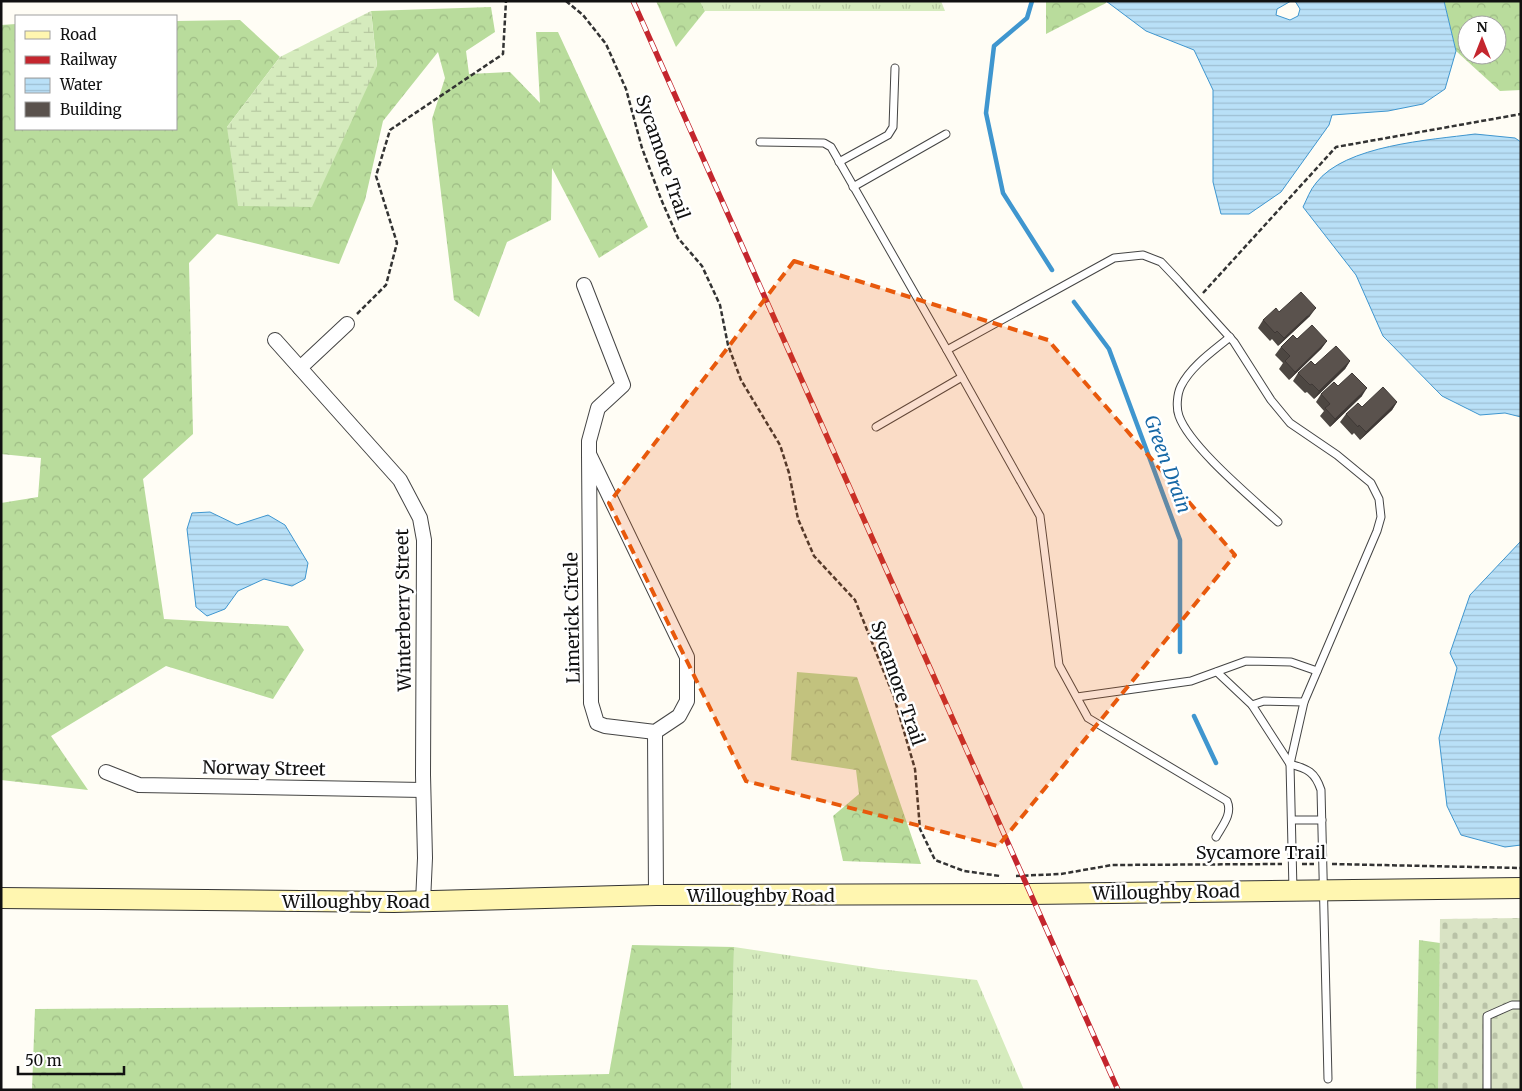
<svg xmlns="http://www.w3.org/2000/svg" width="1522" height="1091" font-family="Merriweather,serif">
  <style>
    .grass { fill: url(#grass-tufts) }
    .forest { fill: url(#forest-crowns); fill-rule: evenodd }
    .wetland { fill: url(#wetland-marsh) }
    .cemetery { fill: url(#cemetery-stones) }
    .water { fill: url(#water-rules); stroke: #3f96cf }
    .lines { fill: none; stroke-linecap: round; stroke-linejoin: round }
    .stream { stroke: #3f96cf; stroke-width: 4.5 }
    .lane-casing { stroke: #444; stroke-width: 9 }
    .street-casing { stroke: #444; stroke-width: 16 }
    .secondary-casing { stroke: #333; stroke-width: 22 }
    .path { stroke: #333; stroke-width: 2.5; stroke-dasharray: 5 2.5; stroke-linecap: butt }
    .lane { stroke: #fff; stroke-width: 7 }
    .street { stroke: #fff; stroke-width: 14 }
    .secondary { stroke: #fff6b0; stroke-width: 20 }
    .rail-casing { stroke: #c4262e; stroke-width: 5.5 }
    .rail { stroke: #fff; stroke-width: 4; stroke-dasharray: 11; stroke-linecap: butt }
    .wall { fill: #4d4742 }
    .shaded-wall { fill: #3f3936 }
    .building { fill: #5a524d; stroke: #3f3936 }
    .marked { fill: #e8590c; fill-opacity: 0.2; stroke: #e8590c; stroke-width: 4; stroke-dasharray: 10 6; stroke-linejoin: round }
    .labels { text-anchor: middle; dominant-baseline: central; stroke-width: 5; stroke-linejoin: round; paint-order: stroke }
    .street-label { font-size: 18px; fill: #111; stroke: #fff }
    .water-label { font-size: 19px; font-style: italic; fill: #1768a6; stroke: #fff }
  </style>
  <defs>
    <pattern id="grass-tufts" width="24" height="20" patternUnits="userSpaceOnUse" patternTransform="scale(1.25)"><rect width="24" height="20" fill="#d5ebbd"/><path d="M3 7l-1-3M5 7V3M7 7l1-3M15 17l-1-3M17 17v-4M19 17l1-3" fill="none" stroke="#b6c8a1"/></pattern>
    <pattern id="forest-crowns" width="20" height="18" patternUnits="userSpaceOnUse" patternTransform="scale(1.25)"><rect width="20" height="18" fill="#b9dc9c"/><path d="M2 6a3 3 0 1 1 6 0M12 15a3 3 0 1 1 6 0" fill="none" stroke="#9ebc85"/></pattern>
    <pattern id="wetland-marsh" width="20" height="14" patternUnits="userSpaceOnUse" patternTransform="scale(1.25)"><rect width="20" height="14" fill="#d5ebbd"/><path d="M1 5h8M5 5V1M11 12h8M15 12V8" fill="none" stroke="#b6c8a1"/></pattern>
    <pattern id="cemetery-stones" width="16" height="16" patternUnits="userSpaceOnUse" patternTransform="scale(1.25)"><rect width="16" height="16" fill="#d9e3c4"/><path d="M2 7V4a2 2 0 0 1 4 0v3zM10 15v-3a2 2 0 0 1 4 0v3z" fill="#b9c2a7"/></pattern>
    <pattern id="water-rules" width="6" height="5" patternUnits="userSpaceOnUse" patternTransform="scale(1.25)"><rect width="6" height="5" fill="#b9e0f7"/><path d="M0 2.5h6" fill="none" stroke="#9ebfd3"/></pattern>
  </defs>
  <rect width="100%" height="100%" fill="#fffdf5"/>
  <!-- grass -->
  <g class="grass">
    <polygon points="700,1 941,1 945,11 705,11"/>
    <polygon points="734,947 879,969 977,980 1024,1090 731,1090"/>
  </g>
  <!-- forest -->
  <g class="forest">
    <polygon points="656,1 700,1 705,11 676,47"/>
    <polygon points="1046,1 1106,1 1106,3 1046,34"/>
    <path d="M 1444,1 L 1521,1 L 1521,90 L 1500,91 L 1456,51 ZM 1467,25 L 1497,25 L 1497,55 L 1467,55 Z"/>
    <polygon points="491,7 495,32 466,51 469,74 510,72 540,103 536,32 558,32 648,227 599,258 552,168 551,220 507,242 479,317 454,300 432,119 445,78 438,52 383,121 365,200 339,264 217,234 189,263 193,434 143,479 164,619 288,626 304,650 273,699 166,666 51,736 88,790 1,780 1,503 38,497 41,458 1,454 1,25 16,24 16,129 176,129 176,21 240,20 280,57 227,127 377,66 371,11"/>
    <polygon points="797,672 857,677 921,864 843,861 833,816 859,794 856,770 791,760"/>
    <polygon points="1419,940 1475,948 1480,1090 1416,1090"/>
    <polygon points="632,945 734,947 731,1090 32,1090 35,1009 508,1005 514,1076 609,1074"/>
  </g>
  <!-- wetland -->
  <polygon class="wetland" points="371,11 377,66 312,207 238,206 227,127 280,57"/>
  <!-- cemetery -->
  <polygon class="cemetery" points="1521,918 1521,1090 1438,1090 1440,919"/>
  <!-- water -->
  <g class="water">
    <polygon points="1106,1 1291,1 1277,9 1276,15 1290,20 1298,16 1300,9 1295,1 1444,1 1456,51 1445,89 1423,104 1388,111 1332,115 1329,125 1281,192 1249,214 1221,214 1213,182 1213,90 1194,50 1146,31"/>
    <path d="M 1475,134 L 1515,138 L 1521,142 L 1521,417 L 1505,413 L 1480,415 L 1442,396 L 1383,336 L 1356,275 L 1303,207 C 1307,199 1310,190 1316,183 C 1345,145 1430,140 1475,134 Z"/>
    <polygon points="210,512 237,525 268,515 285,525 308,563 305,579 292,586 264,579 238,591 225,609 207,616 196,607 187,529 192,513"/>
    <polygon points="1521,541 1521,845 1505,847 1461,835 1447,806 1439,738 1457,668 1450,653 1470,595"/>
  </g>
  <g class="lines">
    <!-- stream -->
    <g class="stream">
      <polyline points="1032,1 1027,18 994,46 986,113 1003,193 1052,270"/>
      <polyline points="1074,302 1109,349 1180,540 1180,652"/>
      <polyline points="1194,716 1216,763"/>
    </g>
    <!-- lane casing -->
    <g class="lane-casing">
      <g id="lane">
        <polyline points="760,142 824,143 831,147 947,350"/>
        <polyline points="839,162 888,135 893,127 895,68"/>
        <polyline points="853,187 946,134"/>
        <path d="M 1230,337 C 1213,351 1191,366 1181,386 C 1177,394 1176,408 1179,416 C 1190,447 1252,498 1278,522"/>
        <polyline points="876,427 962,377"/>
        <path d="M 1217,672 L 1252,705 L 1290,764 C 1308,769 1315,772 1321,790 L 1328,1079"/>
        <polyline points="1077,697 1191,681 1246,661 1291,662 1317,671"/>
        <polyline points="1252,705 1264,701 1304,702"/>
        <polyline points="1292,820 1322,820"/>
        <path d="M 1216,837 C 1222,826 1233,814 1227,801 L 1088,718 L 1059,665 L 1040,516 L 947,350 L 1114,258 L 1143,255 L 1161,262 L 1178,280 L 1234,342 L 1271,400 L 1290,423 L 1337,455 L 1371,483 L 1379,499 L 1381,517 L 1377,531 L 1304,702 L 1290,764 L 1293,890"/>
        <polyline points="1487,1090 1487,1016 1512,1005 1521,1005"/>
      </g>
    </g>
    <!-- street casing -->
    <g class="street-casing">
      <g id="street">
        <polyline points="584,285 623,385 598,408 589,441 589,454 591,703 597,723 605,726 655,732 679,716 687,701 687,657 589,454"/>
        <polyline points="275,340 400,480 420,518 424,540 423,775 425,858 423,902"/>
        <polyline points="300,368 347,324"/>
        <polyline points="655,732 656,895"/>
        <polyline points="106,772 139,785 423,790"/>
      </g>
    </g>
    <!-- secondary casing -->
    <g class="secondary-casing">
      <polyline id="secondary" points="1,898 394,902 656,895 1031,894 1521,888"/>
    </g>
    <!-- path -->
    <g class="path">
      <polyline points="566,1 583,15 606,44 626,89 642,148 661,199 678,238 702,266 720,305 728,345 741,380 780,445 789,473 798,519 814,556 855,600 894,697 915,769 920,829 935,860 964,871 1000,876"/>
      <polyline points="1203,293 1336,147 1521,114"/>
      <polyline points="357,314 386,285 397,243 376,176 390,130 503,54 506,1"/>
      <polyline points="1302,864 1314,864"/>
      <polyline points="1332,864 1521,868"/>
      <polyline points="1016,876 1061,874 1112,865 1282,864"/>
    </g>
    <!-- lane -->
    <use href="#lane" class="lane"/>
    <!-- street -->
    <use href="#street" class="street"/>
    <!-- secondary -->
    <use href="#secondary" class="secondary"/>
    <!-- rail casing -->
    <g class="rail-casing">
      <polyline id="rail" points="633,1 1118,1090"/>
    </g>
    <!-- rail -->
    <use href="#rail" class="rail"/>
  </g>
  <!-- wall -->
  <g class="wall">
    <polygon points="1279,312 1310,316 1278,346 1272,339 1270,341 1258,328 1263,320"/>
    <polygon points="1297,339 1327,341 1321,349 1289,380 1279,369 1283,363 1275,355 1281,347"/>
    <polygon points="1350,361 1345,369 1314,399 1307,392 1305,393 1293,381 1298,373 1315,365"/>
    <polygon points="1338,386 1362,396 1330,427 1320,416 1324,411 1316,402 1321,394"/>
    <polygon points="1397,402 1392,410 1360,440 1354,433 1352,435 1340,422 1346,414 1362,407"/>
  </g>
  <!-- shaded-wall -->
  <g class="shaded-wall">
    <polygon points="1316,308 1310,316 1278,346 1284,338"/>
    <polygon points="1327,341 1321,349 1289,380 1295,372"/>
    <polygon points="1350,361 1345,369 1314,399 1319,391"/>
    <polygon points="1367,388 1362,396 1330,427 1335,419"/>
    <polygon points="1397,402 1392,410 1360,440 1366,432"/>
  </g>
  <!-- building -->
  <g class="building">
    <polygon points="1301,292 1316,308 1284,338 1277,331 1275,333 1263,320 1276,308 1279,312"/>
    <polygon points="1312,325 1327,341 1295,372 1285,361 1290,356 1281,347 1293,335 1297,339"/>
    <polygon points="1336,346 1350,361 1319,391 1312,384 1310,385 1298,373 1311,361 1315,365"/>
    <polygon points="1352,373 1367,388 1335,419 1325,408 1330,404 1321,394 1334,382 1338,386"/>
    <polygon points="1383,387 1397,402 1366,432 1359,425 1358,427 1346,414 1358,403 1362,407"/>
  </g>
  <!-- marked area -->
  <path class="marked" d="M 794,261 L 1048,340 L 1235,555 L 998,846 L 746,781 L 609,503 Z"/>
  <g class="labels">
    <!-- street labels -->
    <g class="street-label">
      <text transform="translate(663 157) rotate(71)">Sycamore Trail</text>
      <text transform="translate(403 610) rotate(-91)">Winterberry Street</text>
      <text transform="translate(572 618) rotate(-91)">Limerick Circle</text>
      <text transform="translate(898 683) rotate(71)">Sycamore Trail</text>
      <text transform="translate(264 768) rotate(1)">Norway Street</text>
      <text x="1261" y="852">Sycamore Trail</text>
      <text transform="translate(1166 892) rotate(-1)">Willoughby Road</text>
      <text x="761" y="895">Willoughby Road</text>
      <text x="356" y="901">Willoughby Road</text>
    </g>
    <!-- water labels -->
    <g class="water-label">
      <text transform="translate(1168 464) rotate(70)">Green Drain</text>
    </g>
  </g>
  <!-- border -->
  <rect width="1522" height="1091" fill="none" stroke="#111111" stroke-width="5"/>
  <!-- legend -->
  <rect x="15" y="15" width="162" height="115" fill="#ffffff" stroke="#a0a0a0"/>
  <rect x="25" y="31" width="25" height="8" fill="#fff6b0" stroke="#a0a0a0"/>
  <text x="60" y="40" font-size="15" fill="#111111">Road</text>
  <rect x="25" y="56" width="25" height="8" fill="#c4262e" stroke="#a0a0a0"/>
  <text x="60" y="65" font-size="15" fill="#111111">Railway</text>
  <rect x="25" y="78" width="25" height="15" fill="url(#water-rules)" stroke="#a0a0a0"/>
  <text x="60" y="90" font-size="15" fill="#111111">Water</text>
  <rect x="25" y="102" width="25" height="15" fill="#5a524d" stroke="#a0a0a0"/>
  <text x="60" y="115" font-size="15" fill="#111111">Building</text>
  <!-- north arrow -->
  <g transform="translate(1482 40)"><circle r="24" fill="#ffffff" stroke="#a0a0a0"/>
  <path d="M0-4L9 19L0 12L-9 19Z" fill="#c4262e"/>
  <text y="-8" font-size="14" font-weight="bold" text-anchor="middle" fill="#111111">N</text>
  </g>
  <!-- scale -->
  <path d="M18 1066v8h106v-8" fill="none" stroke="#111111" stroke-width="2.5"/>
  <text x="25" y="1066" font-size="15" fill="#111111" stroke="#ffffff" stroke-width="4" paint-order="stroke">50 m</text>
</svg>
